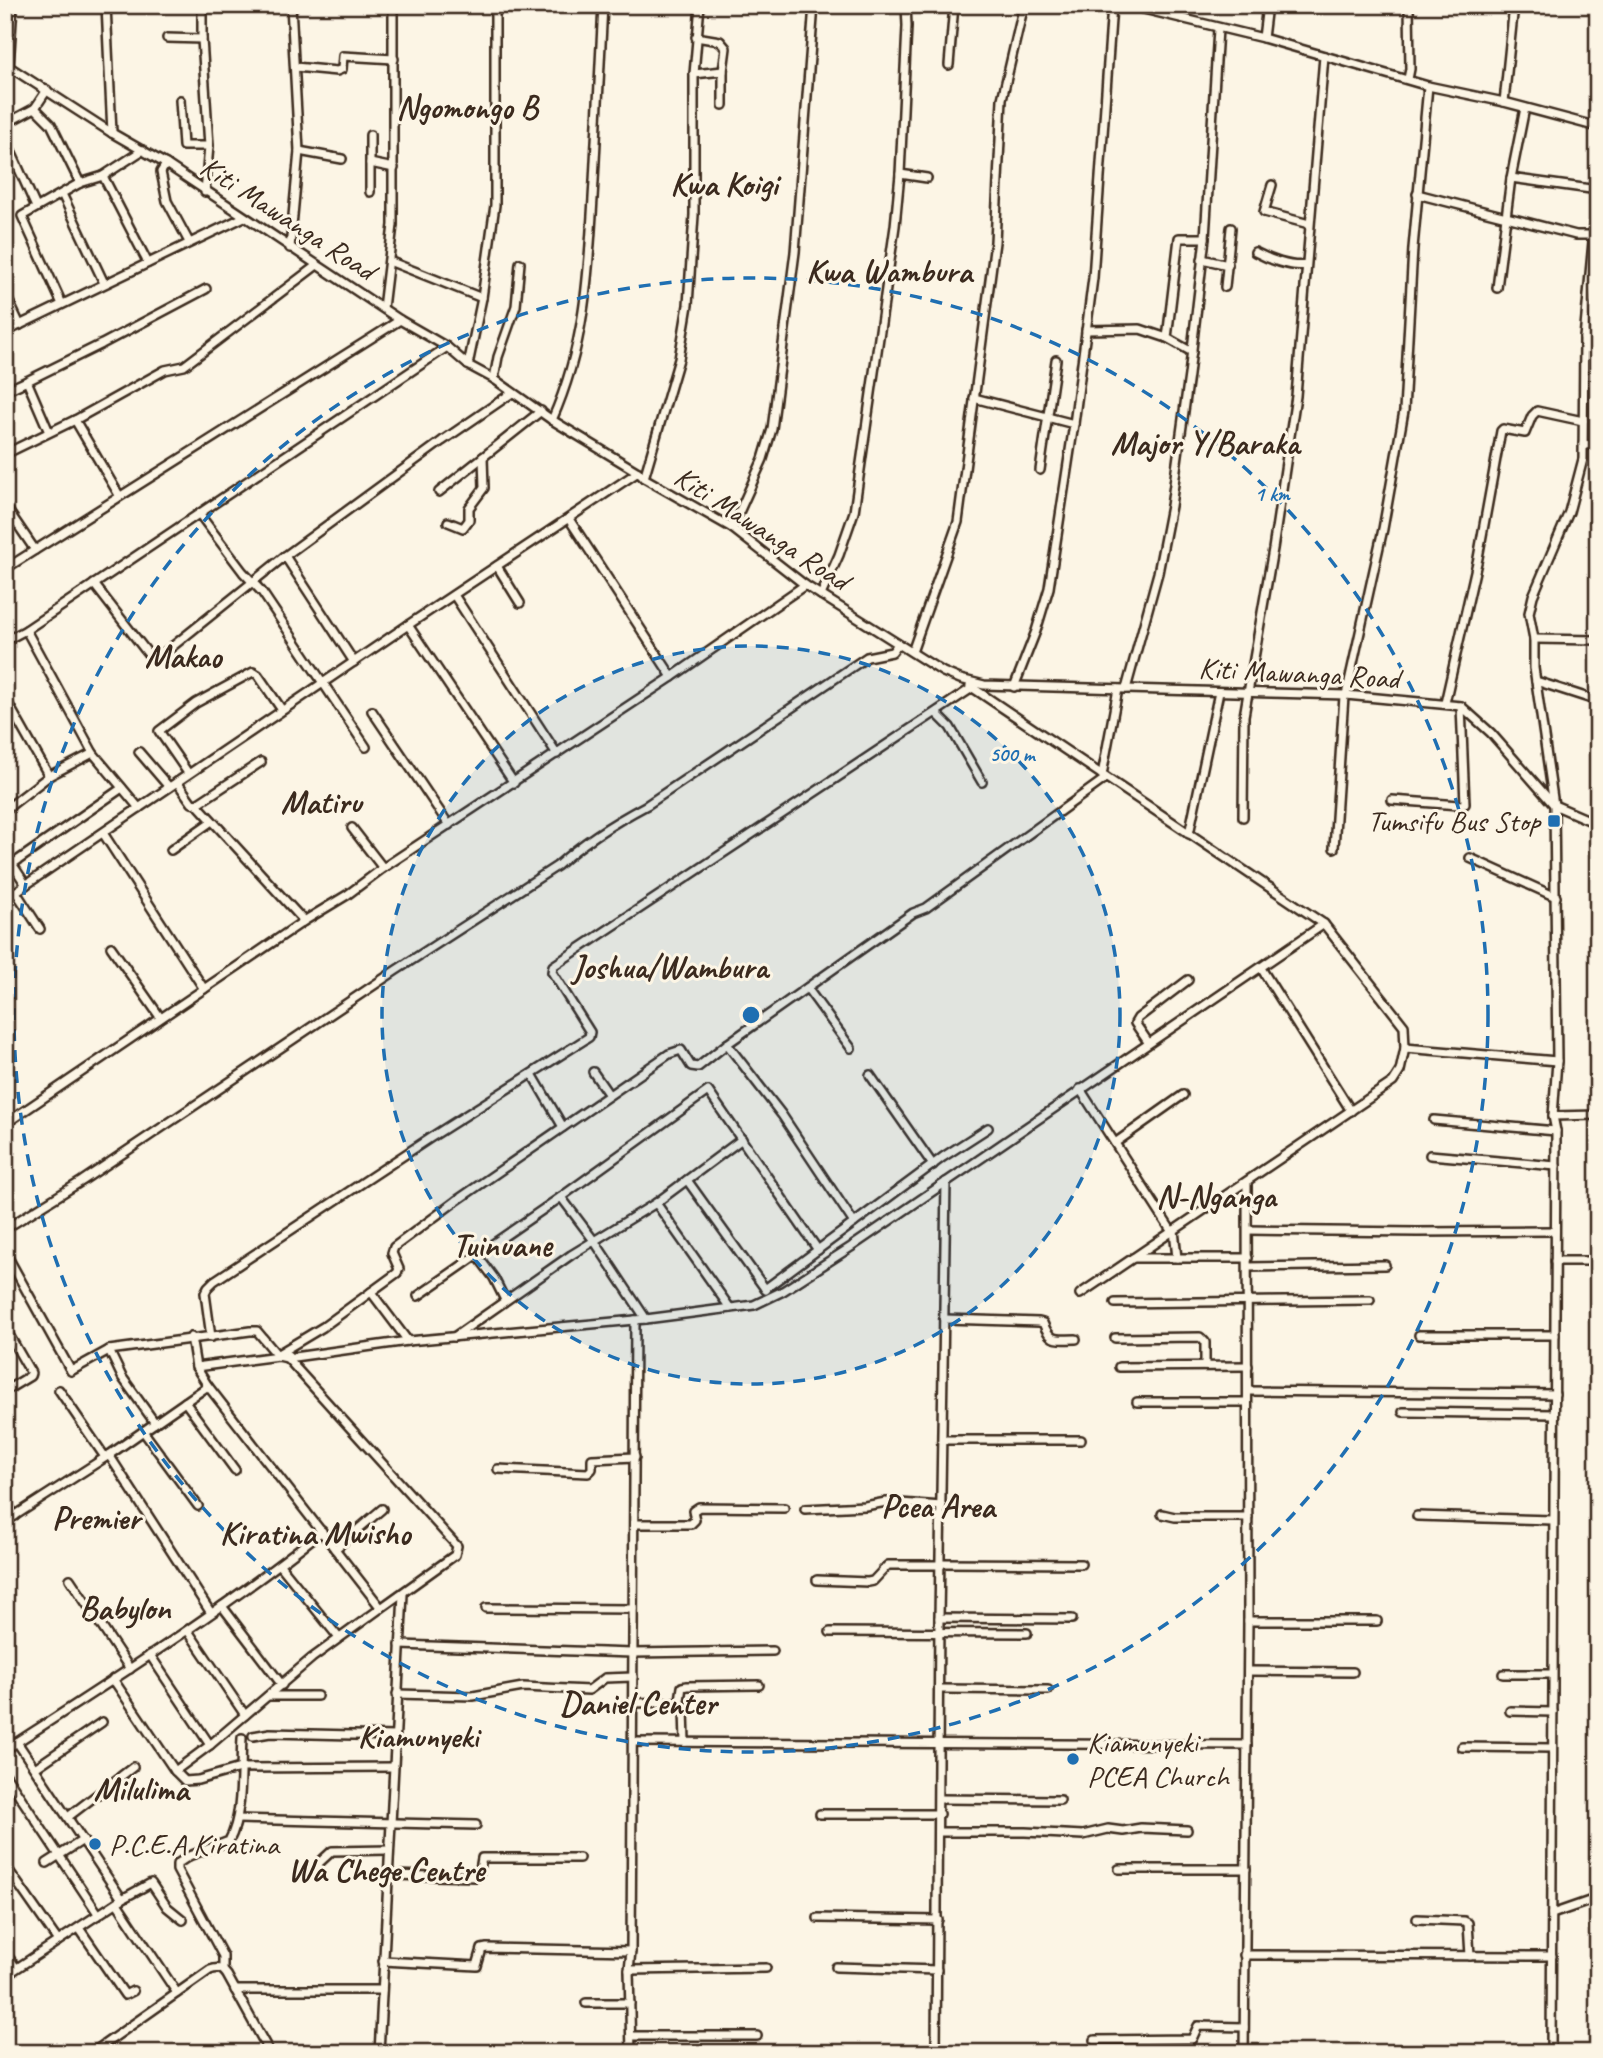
<svg xmlns="http://www.w3.org/2000/svg" width="1603" height="2058" font-family="Caveat,sans-serif">
  <style>
    .lines { fill: none; stroke-linecap: round; stroke-linejoin: round }
    .stream { stroke: #7394a3; stroke-width: 2 }
    .minor-casing { stroke: #3b2a1e; stroke-width: 12 }
    .minor { stroke: #fcf5e5; stroke-width: 7 }
    .ring { fill: none; stroke: #1f6fb2; stroke-width: 3.5; stroke-dasharray: 12 9 }
    .poi-dot { fill: #1f6fb2; stroke: #fcf5e5; stroke-width: 2.5 }
    .labels { text-anchor: middle; dominant-baseline: central; stroke-width: 6; stroke-linejoin: round; paint-order: stroke }
    .street-label { font-size: 30px; fill: #3b2a1e; stroke: #fcf5e5 }
    .poi-label { font-size: 30px; fill: #3b2a1e; stroke: #fcf5e5; text-anchor: start }
    .neighbourhood-label { font-size: 32px; font-weight: bold; fill: #3b2a1e; stroke: #fcf5e5 }
    .quarter-label { font-size: 33px; font-weight: bold; fill: #3b2a1e; stroke: #fcf5e5 }
    .centre { fill: #1f6fb2; stroke: #fcf5e5; stroke-width: 3.5 }
    .ring-label { font-size: 21px; text-anchor: middle; font-weight: bold; fill: #1f6fb2; stroke: #fcf5e5; stroke-width: 6; stroke-linejoin: round; paint-order: stroke }
  </style>
  <rect width="100%" height="100%" fill="#fcf5e5"/>
  <filter id="ink" filterUnits="userSpaceOnUse"><feTurbulence type="fractalNoise" baseFrequency=".0143" numOctaves="2"/><feDisplacementMap in="SourceGraphic" scale="14" xChannelSelector="R" yChannelSelector="G"/><feConvolveMatrix kernelMatrix="1 2 1 2 8 2 1 2 1" color-interpolation-filters="sRGB"/></filter>
  <g filter="url(#ink)">
    <g class="lines">
      <!-- stream -->
      <g class="stream">
        <polyline points="196,1398 207,1393 210,1396"/>
        <polyline points="175,1405 202,1384"/>
        <polyline points="173,1416 184,1407"/>
        <polyline points="150,1432 168,1420"/>
        <polyline points="114,1457 142,1437"/>
        <polyline points="278,1470 291,1485"/>
        <polyline points="293,1488 302,1501"/>
        <polyline points="289,1552 314,1532"/>
        <polyline points="241,1596 280,1569"/>
      </g>
      <!-- minor casing -->
      <g class="minor-casing">
        <g id="minor">
          <polyline points="106,5 112,133"/>
          <polyline points="202,5 202,39 209,146 205,192"/>
          <polyline points="906,5 907,26 900,174 927,178"/>
          <polyline points="1127,5 1263,38 1428,86 1504,102 1598,127"/>
          <polyline points="1250,5 1266,10"/>
          <polyline points="696,37 720,41 726,48 723,71 723,105"/>
          <polyline points="167,38 202,39"/>
          <polyline points="1263,38 1267,5"/>
          <polyline points="5,64 112,133 166,164 400,320 447,347 468,365 494,379 552,420 638,472 644,478 732,528 805,585 943,672 960,679 984,685 1346,695 1461,706 1491,733 1554,805 1598,824"/>
          <polyline points="949,65 954,5"/>
          <polyline points="9,67 13,5"/>
          <polyline points="295,67 337,71 342,69 343,56 394,59"/>
          <polyline points="694,74 723,71"/>
          <polyline points="1408,79 1410,69 1409,5"/>
          <polyline points="180,100 183,146 209,146"/>
          <polyline points="1504,102 1514,5"/>
          <polyline points="35,108 51,124 80,183"/>
          <polyline points="5,124 35,108 47,90"/>
          <polyline points="370,135 370,192"/>
          <polyline points="5,138 36,207"/>
          <polyline points="143,150 103,176 148,263"/>
          <polyline points="299,151 342,159"/>
          <polyline points="370,163 394,168"/>
          <polyline points="166,164 161,172 167,201 189,242"/>
          <polyline points="1511,178 1598,190"/>
          <polyline points="1272,185 1264,212 1309,224"/>
          <polyline points="1598,188 1584,338 1598,337"/>
          <polyline points="62,194 104,283"/>
          <polyline points="1417,194 1576,235 1593,235"/>
          <polyline points="290,248 299,151 291,5"/>
          <path d="M 1255,252 C 1268,259 1291,268 1306,265"/>
          <polyline points="1202,259 1228,265"/>
          <polyline points="389,261 482,298"/>
          <polyline points="1225,287 1231,228"/>
          <polyline points="1497,288 1511,178 1525,108"/>
          <polyline points="5,293 20,325"/>
          <polyline points="62,304 22,216 80,183 103,176"/>
          <polyline points="383,308 393,225 393,5"/>
          <polyline points="1086,330 1140,329 1167,338"/>
          <polyline points="5,332 244,217"/>
          <polyline points="1192,352 1167,338 1179,238 1205,238"/>
          <polyline points="468,365 482,298 495,205 495,5"/>
          <polyline points="494,379 498,357 516,306 520,263"/>
          <polyline points="27,381 102,344 206,289"/>
          <polyline points="5,391 27,381 49,432"/>
          <polyline points="974,398 1074,424"/>
          <polyline points="75,420 119,495"/>
          <path d="M 552,420 C 587,342 589,265 594,181 C 597,122 600,64 603,5"/>
          <polyline points="1583,444 1598,446"/>
          <polyline points="5,454 75,420 165,370 184,366 317,265"/>
          <polyline points="1040,470 1056,360"/>
          <polyline points="644,478 679,359 688,305 694,215 694,74 700,5"/>
          <polyline points="439,492 541,411"/>
          <polyline points="5,506 35,550"/>
          <polyline points="200,515 243,572 262,592 366,747"/>
          <polyline points="569,519 672,677"/>
          <polyline points="448,522 463,528 469,520 469,508 484,488 483,457"/>
          <polyline points="732,528 763,459 772,429 795,252 814,5"/>
          <polyline points="285,556 354,662"/>
          <polyline points="497,566 520,603"/>
          <polyline points="5,569 400,320"/>
          <polyline points="94,584 149,655 152,658 158,658 285,556 442,441 512,393"/>
          <polyline points="454,595 557,754"/>
          <polyline points="821,595 839,555 854,512 895,226 900,174"/>
          <polyline points="408,625 514,783"/>
          <polyline points="26,630 93,753 139,808"/>
          <polyline points="1534,639 1598,640"/>
          <polyline points="5,641 26,630 447,347"/>
          <polyline points="912,652 958,522 995,242 1002,99 1024,5"/>
          <polyline points="1536,681 1598,701"/>
          <polyline points="970,686 1324,924 1404,1026 1405,1048 1400,1071 1393,1082 1080,1294"/>
          <polyline points="1014,687 1036,631 1049,588 1074,424 1093,278 1112,5"/>
          <polyline points="1126,689 1158,573 1171,506 1189,375 1205,238 1218,29"/>
          <polyline points="1346,695 1383,529 1404,411 1413,248 1428,86"/>
          <polyline points="5,698 49,776"/>
          <polyline points="1445,703 1478,558 1501,431 1503,429 1525,433 1532,416 1537,411 1583,421"/>
          <polyline points="372,711 449,825"/>
          <polyline points="936,713 950,727 982,782"/>
          <polyline points="139,752 169,787"/>
          <polyline points="188,773 159,731 196,703 253,672 258,675 282,710"/>
          <polyline points="1102,775 1118,689"/>
          <polyline points="177,782 192,803 197,804 261,762"/>
          <polyline points="1392,800 1459,805 1465,804 1461,706"/>
          <polyline points="197,804 304,921"/>
          <polyline points="5,810 49,776 93,753"/>
          <polyline points="1243,817 1244,716 1273,549 1296,396 1324,56"/>
          <polyline points="352,828 383,868"/>
          <polyline points="103,833 204,989"/>
          <polyline points="1189,834 1219,692"/>
          <polyline points="1334,848 1344,696"/>
          <polyline points="171,850 212,821"/>
          <polyline points="5,853 26,885"/>
          <polyline points="1470,858 1556,897"/>
          <polyline points="14,863 122,788"/>
          <polyline points="16,892 40,929"/>
          <polyline points="5,899 408,625 638,472"/>
          <polyline points="111,947 160,1017"/>
          <polyline points="1261,968 1351,1111"/>
          <polyline points="807,988 851,1048"/>
          <polyline points="1148,1042 1135,1023 1138,1018 1188,980"/>
          <polyline points="727,1044 782,1115 854,1223"/>
          <polyline points="1405,1048 1557,1061"/>
          <polyline points="593,1072 609,1095"/>
          <polyline points="532,1074 563,1127"/>
          <polyline points="870,1075 933,1165"/>
          <polyline points="1080,1089 1172,1232"/>
          <polyline points="1553,1116 1598,1115"/>
          <polyline points="1434,1120 1556,1131"/>
          <polyline points="5,1124 304,921 347,895 383,868 672,677 805,585"/>
          <polyline points="1115,1143 1183,1095"/>
          <polyline points="1430,1155 1556,1166"/>
          <polyline points="687,1180 766,1290"/>
          <polyline points="561,1197 708,1091 818,1250"/>
          <polyline points="656,1203 730,1308"/>
          <path d="M 5,1229 L 82,1181 L 395,971 L 557,866 C 584,841 615,822 647,805 L 867,657 L 892,652 L 898,644"/>
          <polyline points="1174,1230 1177,1258"/>
          <polyline points="1248,1230 1417,1232 1555,1231"/>
          <polyline points="5,1252 71,1371 109,1350 250,1331 257,1331 278,1356"/>
          <polyline points="1133,1258 1248,1258"/>
          <polyline points="1555,1261 1598,1261"/>
          <polyline points="1248,1267 1385,1265"/>
          <polyline points="765,1289 943,1157 988,1128"/>
          <polyline points="371,1292 408,1341"/>
          <polyline points="418,1296 477,1255"/>
          <polyline points="505,1300 494,1278 477,1255 561,1197 595,1242 646,1319"/>
          <polyline points="1115,1303 1370,1300"/>
          <path d="M 945,1319 L 1039,1322 L 1043,1323 C 1051,1343 1056,1339 1076,1339"/>
          <polyline points="5,1328 31,1373 30,1376 5,1391"/>
          <polyline points="1419,1335 1555,1335"/>
          <polyline points="191,1337 196,1367 208,1386 381,1608 455,1555 457,1546 287,1358 288,1355"/>
          <polyline points="211,1337 205,1293 208,1287 214,1281 430,1138 589,1037 590,1032 552,972 553,966 972,688"/>
          <polyline points="454,1337 571,1255 656,1203 742,1139"/>
          <polyline points="1115,1338 1200,1337 1205,1342 1205,1366"/>
          <polyline points="109,1350 122,1377 155,1423"/>
          <polyline points="278,1354 323,1327 397,1273 399,1269 392,1253 394,1247 456,1201 669,1054 681,1050 691,1066 698,1067 727,1044 913,913 926,908 1106,778"/>
          <polyline points="196,1367 278,1356 287,1358 408,1341 646,1319 754,1305 783,1291 851,1247 1324,924"/>
          <polyline points="1119,1367 1248,1366"/>
          <polyline points="59,1390 105,1457"/>
          <polyline points="1249,1391 1555,1394"/>
          <polyline points="185,1402 235,1470"/>
          <polyline points="1137,1402 1246,1402"/>
          <polyline points="1403,1412 1554,1414"/>
          <polyline points="143,1431 198,1506"/>
          <polyline points="943,1440 1081,1440"/>
          <polyline points="109,1455 211,1613"/>
          <polyline points="498,1469 588,1473 592,1469 592,1459 635,1457"/>
          <polyline points="5,1501 15,1516"/>
          <polyline points="805,1509 865,1506 886,1502 942,1506"/>
          <polyline points="1162,1514 1175,1517 1248,1517"/>
          <polyline points="1417,1516 1553,1520"/>
          <polyline points="5,1522 109,1455 208,1386"/>
          <polyline points="634,1524 691,1524 695,1520 693,1511 699,1507 784,1508"/>
          <polyline points="335,1549 382,1509"/>
          <polyline points="941,1563 1081,1564"/>
          <polyline points="280,1565 339,1638"/>
          <polyline points="70,1579 130,1669"/>
          <polyline points="817,1580 868,1582 873,1581 888,1565 941,1565"/>
          <polyline points="222,1606 282,1685"/>
          <polyline points="486,1608 633,1609"/>
          <polyline points="939,1618 1072,1619"/>
          <polyline points="1248,1621 1377,1621"/>
          <polyline points="188,1631 245,1715"/>
          <polyline points="830,1632 1027,1633"/>
          <polyline points="400,1645 632,1653 773,1651"/>
          <polyline points="150,1655 210,1745"/>
          <polyline points="1248,1671 1353,1672"/>
          <polyline points="1503,1674 1552,1674"/>
          <polyline points="113,1679 175,1771 210,1745 312,1658 381,1608"/>
          <polyline points="940,1689 1048,1690"/>
          <polyline points="397,1694 473,1696 523,1687 589,1690 605,1678 633,1677"/>
          <polyline points="268,1696 317,1696"/>
          <polyline points="680,1702 684,1709 685,1742"/>
          <polyline points="633,1703 678,1702 680,1700 682,1687 687,1686 759,1685"/>
          <polyline points="1510,1711 1553,1712"/>
          <polyline points="253,1736 270,1733 395,1736"/>
          <polyline points="633,1742 1247,1745"/>
          <polyline points="1462,1747 1551,1748"/>
          <path d="M 5,1750 C 113,1680 222,1611 322,1531"/>
          <polyline points="35,1768 102,1722"/>
          <polyline points="175,1771 185,1781 198,1780 240,1768 393,1767"/>
          <polyline points="5,1774 99,1915"/>
          <polyline points="939,1799 1060,1800"/>
          <polyline points="820,1814 939,1814"/>
          <polyline points="68,1817 133,1767"/>
          <polyline points="238,1819 476,1825"/>
          <polyline points="939,1832 1025,1832 1083,1835 1108,1829 1123,1831 1141,1828 1187,1830"/>
          <polyline points="47,1863 83,1840"/>
          <polyline points="5,1865 58,1941"/>
          <polyline points="1119,1869 1246,1869"/>
          <polyline points="317,1872 319,1863 332,1851 389,1850"/>
          <polyline points="389,1875 477,1877 479,1875 482,1858 579,1858"/>
          <polyline points="122,1899 151,1883 167,1907 183,1920"/>
          <polyline points="117,1903 177,1993"/>
          <polyline points="1552,1914 1598,1898"/>
          <polyline points="818,1918 938,1920"/>
          <polyline points="1417,1919 1464,1921 1468,1923 1470,1956"/>
          <polyline points="79,1928 125,1995 133,1991"/>
          <polyline points="5,1952 16,1968"/>
          <polyline points="1244,1955 1552,1956"/>
          <polyline points="383,1961 477,1966 482,1949 487,1948 631,1951"/>
          <polyline points="836,1967 937,1970"/>
          <path d="M 223,1969 L 223,1956 L 177,1870 L 177,1864 L 189,1856 L 229,1841 C 244,1814 240,1769 242,1738"/>
          <polyline points="629,1970 766,1968"/>
          <polyline points="5,1976 122,1899 17,1742"/>
          <polyline points="235,1990 382,1990"/>
          <polyline points="586,2003 630,2003"/>
          <polyline points="631,2036 757,2036"/>
          <polyline points="1095,2040 1192,2039 1198,2026 1244,2027"/>
          <path d="M 92,2053 L 210,1970 C 218,1967 222,1968 227,1975 L 270,2053"/>
          <polyline points="379,2053 403,1594"/>
          <polyline points="631,2053 629,1970 631,1951 635,1320"/>
          <polyline points="936,2053 939,1618 946,1182"/>
          <polyline points="1244,2053 1248,1621 1247,1182"/>
          <polyline points="1551,2053 1556,1131 1553,1116 1557,1061 1554,805 1534,668 1534,639 1529,613 1533,596 1569,512 1583,459 1584,338"/>
        </g>
      </g>
      <!-- minor -->
      <use href="#minor" class="minor"/>
    </g>
  </g>
  <!-- distance rings -->
  <circle cx="751" cy="1015" r="369" fill="#1f6fb2" fill-opacity=".12"/>
  <g class="ring">
    <circle cx="751" cy="1015" r="369"/>
    <circle cx="751" cy="1015" r="737"/>
  </g>
  <!-- markers -->
  <g class="poi-dot">
    <rect x="1547" y="814" width="14" height="14" rx="3.5"/>
    <circle cx="1073" cy="1759" r="7"/>
    <circle cx="95" cy="1844" r="7"/>
  </g>
  <g class="labels">
    <!-- street labels -->
    <g class="street-label">
      <text transform="translate(288 218) rotate(33)">Kiti Mawanga Road</text>
      <text transform="translate(762 528) rotate(33)">Kiti Mawanga Road</text>
      <text transform="translate(1299 673) rotate(3)">Kiti Mawanga Road</text>
    </g>
    <!-- poi labels -->
    <g class="poi-label">
      <text x="1540" y="821" text-anchor="end">Tumsifu Bus Stop</text>
      <text x="1087" y="1742">Kiamunyeki<tspan x="1087" dy="34">PCEA Church</tspan></text>
      <text x="109" y="1844">P.C.E.A Kiratina</text>
    </g>
    <!-- neighbourhood labels -->
    <g class="neighbourhood-label">
      <text x="418" y="1736">Kiamunyeki</text>
    </g>
    <!-- quarter labels -->
    <g class="quarter-label">
      <text x="467" y="107">Ngomongo B</text>
      <text x="724" y="184">Kwa Koigi</text>
      <text x="889" y="271">Kwa Wambura</text>
      <text x="1205" y="443">Major Y/Baraka</text>
      <text x="183" y="656">Makao</text>
      <text x="321" y="802">Matiru</text>
      <text x="670" y="967">Joshua/Wambura</text>
      <text x="1216" y="1196">N-Nganga</text>
      <text x="502" y="1245">Tuinuane</text>
      <text x="938" y="1506">Pcea Area</text>
      <text x="96" y="1518">Premier</text>
      <text x="315" y="1533">Kiratina Mwisho</text>
      <text x="125" y="1608">Babylon</text>
      <text x="638" y="1703">Daniel Center</text>
      <text x="141" y="1789">Milulima</text>
      <text x="386" y="1870">Wa Chege Centre</text>
    </g>
  </g>
  <circle cx="751" cy="1015" r="10" class="centre"/>
  <g class="ring-label">
    <text x="1272" y="501">1 km</text>
    <text x="1012" y="761">500 m</text>
  </g>
  <!-- margin -->
  <rect width="1603" height="2058" fill="none" stroke="#fcf5e5" stroke-width="28"/>
  <rect x="14" y="14" width="1575" height="2030" fill="none" stroke="#3b2a1e" stroke-width="2.5" filter="url(#ink)"/>
</svg>
